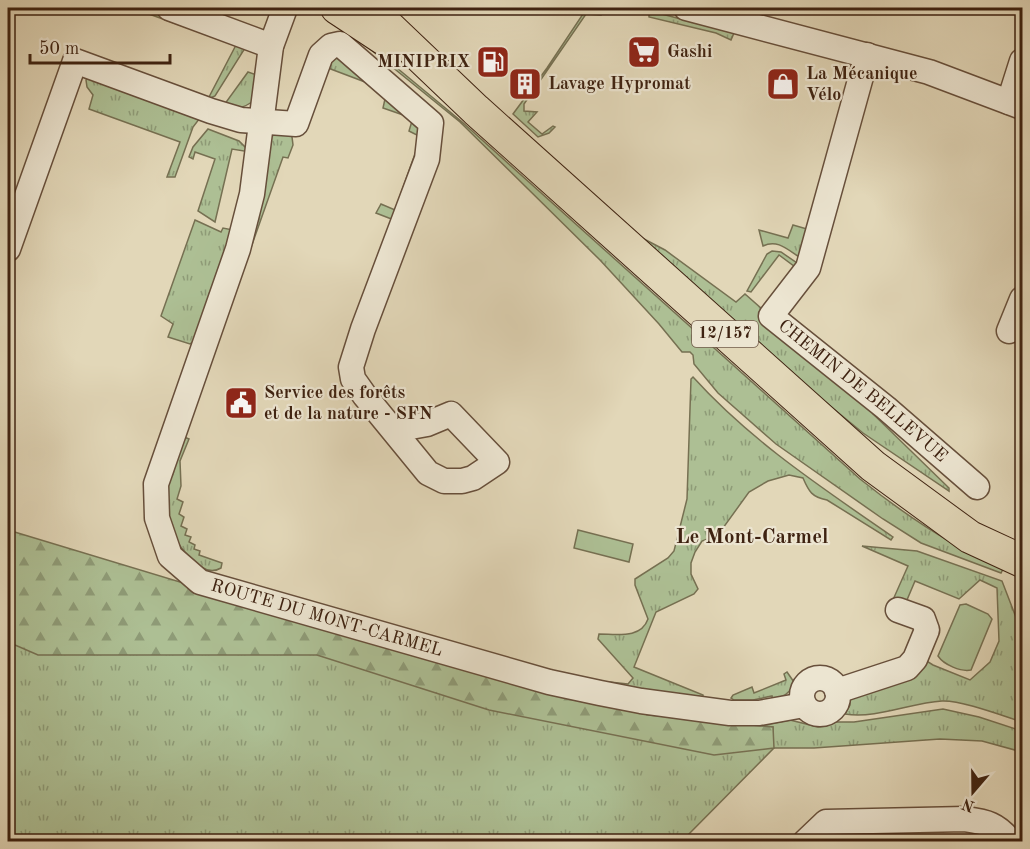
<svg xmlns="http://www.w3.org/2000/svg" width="1030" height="849" font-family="'Old Standard TT',serif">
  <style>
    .grass { fill: url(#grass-tufts); stroke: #767052; stroke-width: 1.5 }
    .forest { fill: url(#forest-firs); stroke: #767052; stroke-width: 1.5 }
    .green { fill: #adbf94; stroke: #767052; stroke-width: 1.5 }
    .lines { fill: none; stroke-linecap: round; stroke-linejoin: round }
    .minor-casing { stroke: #674f3b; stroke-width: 27 }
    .major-casing { stroke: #3e2211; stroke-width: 34 }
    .minor { stroke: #ece5d1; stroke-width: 24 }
    .major { stroke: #e2d7b8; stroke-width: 32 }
    .labels { text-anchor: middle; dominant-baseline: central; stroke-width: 4.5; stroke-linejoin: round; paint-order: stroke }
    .shield { fill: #ece5d1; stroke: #725c4b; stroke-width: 1.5 }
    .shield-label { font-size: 16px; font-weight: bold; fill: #3e2211 }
    .poi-label { font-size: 18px; font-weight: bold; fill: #3e2211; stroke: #ece5d1; text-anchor: start }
    .street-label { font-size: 18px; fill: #3e2211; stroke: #ece5d1 }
    .quarter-label { font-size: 21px; font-weight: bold; fill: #3e2211; stroke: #ece5d1 }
  </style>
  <defs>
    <pattern id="grass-tufts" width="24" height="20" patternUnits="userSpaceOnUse" patternTransform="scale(1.5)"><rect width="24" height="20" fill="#adbf94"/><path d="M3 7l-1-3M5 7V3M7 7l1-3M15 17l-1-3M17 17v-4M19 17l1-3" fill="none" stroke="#8e9b77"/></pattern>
    <pattern id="forest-firs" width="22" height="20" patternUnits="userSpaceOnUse" patternTransform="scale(1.5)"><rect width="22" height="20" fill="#adbf94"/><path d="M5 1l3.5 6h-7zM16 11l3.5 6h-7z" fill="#8e9b77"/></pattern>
  </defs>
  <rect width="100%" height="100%" fill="#e2d7b8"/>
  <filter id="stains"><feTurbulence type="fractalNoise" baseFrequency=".00333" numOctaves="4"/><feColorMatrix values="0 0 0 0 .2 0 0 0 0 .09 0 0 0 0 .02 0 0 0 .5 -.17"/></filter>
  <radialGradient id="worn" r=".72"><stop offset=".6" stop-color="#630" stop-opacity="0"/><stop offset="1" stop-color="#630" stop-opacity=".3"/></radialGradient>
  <!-- grass -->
  <g class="grass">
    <polygon points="132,8 145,8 247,45 215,96 208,99 236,45"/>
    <polygon points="587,8 591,8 588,12 601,13 601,15 586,14 524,104 524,111 537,112 528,122 542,134 553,126 555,127 549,133 538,137 513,114 547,68"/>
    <polygon points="632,8 639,8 734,33 731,40 716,33 649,17 649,13"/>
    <path d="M 356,34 L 461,121 L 860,479 C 905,515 951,546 1003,569 L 1001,573 L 921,543 L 883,519 L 776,444 L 718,393 L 694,364 L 693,355 L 690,352 L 682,352 L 659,324 L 600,260 L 460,122 L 354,36 Z"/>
    <polygon points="339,55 415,117 424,138 394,220 376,213 381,204 395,210 421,137 409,131 412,121 406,116 383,108 385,99 365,82 328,68 331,59"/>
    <path d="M 248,72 L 257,75 L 253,101 C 243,109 236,109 224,105 Z"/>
    <polygon points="90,76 203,114 193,127 175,177 167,177 180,142 89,109 93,95 87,87 86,80"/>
    <polygon points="208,129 239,141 250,152 232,149 215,222 198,211 215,159 195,152 193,159 189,157 193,147"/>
    <path d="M 285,132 L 292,137 L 293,145 L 288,158 L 283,157 L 184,437 L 189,439 L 180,461 L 181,486 L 177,499 L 183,502 L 179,514 L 184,517 L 181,526 L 187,529 L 185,535 L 191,537 L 189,542 L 195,545 L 194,549 L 200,551 L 199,555 L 222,563 L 221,568 C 200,581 172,539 168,521 C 165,509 166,495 165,483 L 271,137 L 277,133 Z"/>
    <polygon points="195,220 221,232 223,228 233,230 195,340 190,344 168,337 173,324 161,316"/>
    <path d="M 793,225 L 807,229 L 799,257 C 787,249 777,239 763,246 L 759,230 L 788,238 Z"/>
    <polygon points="644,239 665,250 736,302 745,294 876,409 873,414 949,488 949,491 863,433 801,382 643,240"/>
    <polygon points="772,251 781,252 797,263 798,269 779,255 751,292 747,291 767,254"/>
    <path d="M 693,377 C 752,442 821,487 893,537 L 891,540 L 827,500 C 812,497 809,492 803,478 L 789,475 L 768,481 L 749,492 L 718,535 L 702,541 L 695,552 L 691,563 L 691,574 L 698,589 L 694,594 L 656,612 L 634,667 L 703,695 L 703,697 L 642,690 L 609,684 L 610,682 L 628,684 L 633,678 L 598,639 L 599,634 C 617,634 641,639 648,619 L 635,585 L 635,579 L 668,558 L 674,551 L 687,499 L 691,379 Z"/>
    <path d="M 862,546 L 917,551 L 1002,581 L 1022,633 L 1022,722 C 1003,716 961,700 942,701 C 910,703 877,719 845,714 L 850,705 L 850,694 L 922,658 L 933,665 L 970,680 L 990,662 L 999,641 L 997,588 L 980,580 L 959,599 L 915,581 L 904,607 L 892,602 L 908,566 Z"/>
    <polygon points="8,584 773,748 773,727 739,723 768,720 770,724 790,720 818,727 826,726 836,722 854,722 943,709 979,717 1022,731 1022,752 982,741 940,739 814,748 774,748 682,841 8,842"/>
    <polygon points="787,672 796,685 785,695 773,700 772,696 753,700 734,700 731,698 733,695 752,687 754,693 786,680 784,674"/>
  </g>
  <!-- forest -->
  <polygon class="forest" points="8,530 534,689 649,715 773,727 774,748 714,755 489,710 317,655 38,655 8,642"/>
  <!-- green -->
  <g class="green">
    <polygon points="578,530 633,544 629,562 574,548"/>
    <path d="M 966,604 L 988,614 L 992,619 L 971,670 C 961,672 944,665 938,656 L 960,605 Z"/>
  </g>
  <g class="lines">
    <!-- minor casing -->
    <g class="minor-casing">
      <g id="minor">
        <polyline points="169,8 271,46"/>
        <path id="s1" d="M 285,8 L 271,46 L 252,194 L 238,249 L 156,484 L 157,518 L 170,556 L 200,582 L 549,682 L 600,693 L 641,701 L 730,713 L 759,713 L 804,705"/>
        <polyline points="686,8 929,72 1022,107"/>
        <path id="s2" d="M 867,55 L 808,268 L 771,316 L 886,408 L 977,487"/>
        <polyline points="1009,102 1022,61"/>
        <polyline points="8,249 75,61 211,111 241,120 296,124 321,55 331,46 340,44 431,123 427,159 363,329 351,367 353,379 365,396 428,473 444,481 462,481 473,478 497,462 451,414 427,424 394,430"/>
        <polyline points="1009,331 1022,299"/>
        <circle cx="820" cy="696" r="18"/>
        <polyline points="837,691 907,668 915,659 927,630 923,619 898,610"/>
        <path d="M 805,842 L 826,822 L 965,819 C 987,822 997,824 1011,842"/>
      </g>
    </g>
    <!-- major casing -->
    <g class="major-casing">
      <g id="major">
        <polyline points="337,8 384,39"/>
        <polyline points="369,8 476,110 873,466 970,537 1022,561"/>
      </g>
    </g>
    <!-- minor -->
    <use href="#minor" class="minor"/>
    <!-- major -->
    <use href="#major" class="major"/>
  </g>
  <!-- icons -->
  <defs>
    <g id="supermarket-square" transform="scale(1.725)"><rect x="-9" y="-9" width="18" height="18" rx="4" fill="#8f2418" stroke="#ece5d1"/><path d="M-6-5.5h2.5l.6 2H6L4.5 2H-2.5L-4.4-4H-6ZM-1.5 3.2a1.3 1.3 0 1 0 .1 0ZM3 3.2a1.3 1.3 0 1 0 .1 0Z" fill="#fff"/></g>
    <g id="fuel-square" transform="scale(1.725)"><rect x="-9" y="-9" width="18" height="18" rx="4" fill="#8f2418" stroke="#ece5d1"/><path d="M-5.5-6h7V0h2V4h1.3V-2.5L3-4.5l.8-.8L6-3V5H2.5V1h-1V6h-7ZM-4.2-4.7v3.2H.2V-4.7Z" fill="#fff"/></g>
    <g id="building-square" transform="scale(1.725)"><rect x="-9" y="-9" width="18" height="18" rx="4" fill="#8f2418" stroke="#ece5d1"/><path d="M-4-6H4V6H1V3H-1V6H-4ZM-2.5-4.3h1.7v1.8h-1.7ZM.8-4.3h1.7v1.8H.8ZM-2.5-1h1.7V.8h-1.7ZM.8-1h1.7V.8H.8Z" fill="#fff"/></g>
    <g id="shop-square" transform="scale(1.725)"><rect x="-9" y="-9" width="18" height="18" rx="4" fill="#8f2418" stroke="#ece5d1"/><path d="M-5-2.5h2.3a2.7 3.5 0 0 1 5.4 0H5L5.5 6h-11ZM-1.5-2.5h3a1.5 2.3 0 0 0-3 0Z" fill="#fff"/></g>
    <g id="civic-square" transform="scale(1.725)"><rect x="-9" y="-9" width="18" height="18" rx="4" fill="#8f2418" stroke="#ece5d1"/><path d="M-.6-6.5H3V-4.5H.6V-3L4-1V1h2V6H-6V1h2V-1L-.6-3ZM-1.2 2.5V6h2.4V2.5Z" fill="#fff"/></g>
  </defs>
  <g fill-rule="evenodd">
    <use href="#supermarket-square" x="644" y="52"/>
    <use href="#fuel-square" x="493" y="62"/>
    <use href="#building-square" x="525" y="84"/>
    <use href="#shop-square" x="783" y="84"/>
    <use href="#civic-square" x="241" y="403"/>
  </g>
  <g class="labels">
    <!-- shield labels -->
    <rect class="shield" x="692" y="321" width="66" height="26" rx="4.5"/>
    <g class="shield-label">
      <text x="725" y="334">12/157</text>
    </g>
    <!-- poi labels -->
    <g class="poi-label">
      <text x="667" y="52">Gashi</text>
      <text x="470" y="62" text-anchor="end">MINIPRIX</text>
      <text x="806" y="74">La Mécanique<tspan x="806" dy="21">Vélo</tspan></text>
      <text x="548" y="84">Lavage Hypromat</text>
      <text x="264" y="393">Service des forêts<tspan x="264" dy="21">et de la nature - SFN</tspan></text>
    </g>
    <!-- street labels -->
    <g class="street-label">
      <text stroke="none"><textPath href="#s2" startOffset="400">CHEMIN DE BELLEVUE</textPath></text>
      <text stroke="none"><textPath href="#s1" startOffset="741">ROUTE DU MONT-CARMEL</textPath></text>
    </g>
    <!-- quarter labels -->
    <g class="quarter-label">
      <text x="752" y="537">Le Mont-Carmel</text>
    </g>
  </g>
  <!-- margin -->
  <rect width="1030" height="849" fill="none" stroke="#e2d7b8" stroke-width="30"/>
  <rect x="9" y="9" width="1012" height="831" fill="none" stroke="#3e2211" stroke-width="3"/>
  <rect x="15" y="15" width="1000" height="819" fill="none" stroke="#3e2211" stroke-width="1.5"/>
  <!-- north arrow -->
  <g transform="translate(973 792) rotate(200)" stroke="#ece5d1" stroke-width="4.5" paint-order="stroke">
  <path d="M0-4.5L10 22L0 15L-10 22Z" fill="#3e2211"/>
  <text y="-9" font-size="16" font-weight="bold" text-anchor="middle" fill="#3e2211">N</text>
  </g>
  <!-- scale -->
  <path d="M30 54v9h140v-9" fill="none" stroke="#3e2211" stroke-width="3"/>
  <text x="39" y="54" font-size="18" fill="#3e2211" stroke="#ece5d1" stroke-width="4.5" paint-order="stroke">50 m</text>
  <rect width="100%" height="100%" filter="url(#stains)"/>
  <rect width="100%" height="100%" fill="url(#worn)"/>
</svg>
